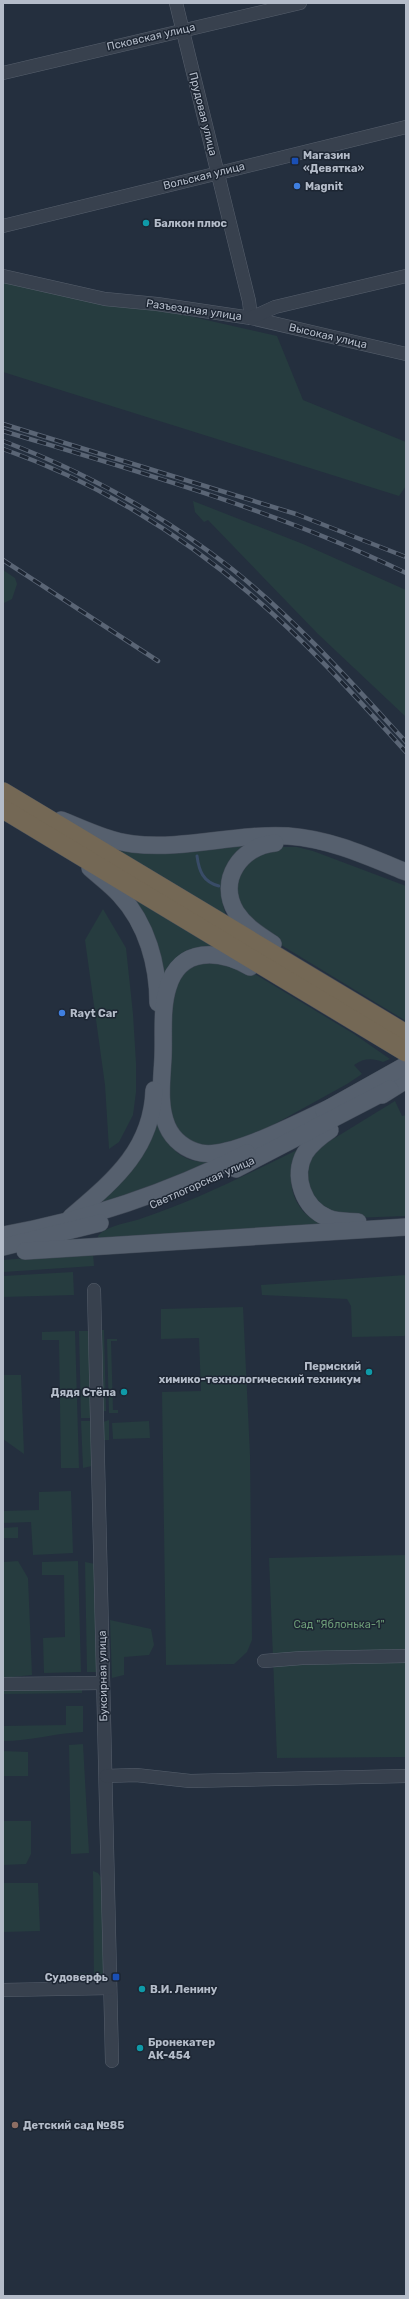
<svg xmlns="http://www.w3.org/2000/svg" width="409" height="2299" font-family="Rubik,sans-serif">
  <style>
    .green { fill: #263c3f }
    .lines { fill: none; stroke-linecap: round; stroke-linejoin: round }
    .stream { stroke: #394c67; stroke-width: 3 }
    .minor-casing { stroke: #565f6c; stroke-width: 14 }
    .major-casing { stroke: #414a57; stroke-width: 18 }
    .highway-casing { stroke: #434c59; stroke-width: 20 }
    .minor { stroke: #38414e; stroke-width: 13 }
    .major { stroke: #56606e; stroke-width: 17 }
    .highway { stroke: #746855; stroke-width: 19 }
    .rail-casing { stroke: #5a6575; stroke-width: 4.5 }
    .rail { stroke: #1d2633; stroke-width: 3; stroke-dasharray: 9; stroke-linecap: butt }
    .transit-dot { fill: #1a4fb4; stroke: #1d2633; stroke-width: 1.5 }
    .shop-dot { fill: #3f7fe0; stroke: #1d2633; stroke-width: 1.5 }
    .culture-dot { fill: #0f9aa8; stroke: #1d2633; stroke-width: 1.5 }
    .education-dot { fill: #8d6e63; stroke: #1d2633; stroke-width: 1.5 }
    .labels { text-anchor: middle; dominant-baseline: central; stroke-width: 3; stroke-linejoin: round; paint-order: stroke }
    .street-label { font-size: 11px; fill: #b4bcc9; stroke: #1d2633 }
    .poi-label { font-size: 11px; font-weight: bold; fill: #b4bcc9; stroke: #1d2633; text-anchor: start }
    .park-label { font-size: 11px; fill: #6b9a76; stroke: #1d2633 }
  </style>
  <rect width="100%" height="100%" fill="#242f3e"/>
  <!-- green -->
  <g class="green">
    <polygon points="3,274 277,336 303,400 406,442 406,486 399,496 3,372"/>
    <polygon points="193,501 303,544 406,590 406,717 318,634 208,520 204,522 195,512"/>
    <polygon points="3,570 15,578 17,584 12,599 4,603"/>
    <path d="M 246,842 C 230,872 214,884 227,918 L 120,856 L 115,847 Z"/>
    <polygon points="278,847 297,847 313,851 406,886 406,1021 258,931 246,921 232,889 242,862"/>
    <polygon points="129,892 216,945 164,980"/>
    <polygon points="103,909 126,948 133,1014 136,1063 136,1092 133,1115 119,1142 109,1149 105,1085 85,940"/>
    <path d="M 196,961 L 240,965 L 354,1034 L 390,1059 L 383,1062 C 372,1058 364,1058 354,1065 L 362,1074 L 347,1084 L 237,1145 L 189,1146 L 168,1116 L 173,986 Z"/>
    <polygon points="395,1101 402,1116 406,1115 406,1216 351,1218 316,1208 302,1171 309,1158 325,1144"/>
    <path d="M 154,1116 C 162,1133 171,1154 191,1160 C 197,1162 204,1161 209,1163 L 98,1206 Z"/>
    <path d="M 297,1150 L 299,1150 C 287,1170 288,1198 307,1215 C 311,1218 317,1220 320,1224 L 98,1240 L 98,1236 C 106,1226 127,1223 140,1219 C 194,1201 246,1175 297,1150 Z"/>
    <polygon points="93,1253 94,1266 3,1272 3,1260"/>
    <polygon points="73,1272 74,1295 3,1297 3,1276"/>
    <polygon points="406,1275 406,1335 404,1336 352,1337 351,1306 347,1299 262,1295 261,1285"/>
    <polygon points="243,1307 250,1455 252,1640 247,1652 234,1664 166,1665 162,1392 201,1391 199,1338 161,1339 161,1309"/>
    <polygon points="100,1330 104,1330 106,1411 102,1411"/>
    <polygon points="75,1331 79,1468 61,1468 59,1340 42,1340 42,1332"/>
    <polygon points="79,1331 90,1331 92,1418 81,1418"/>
    <polygon points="107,1339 117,1339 117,1341 111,1341 113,1410 118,1410 118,1413 109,1413"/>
    <polygon points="3,1375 21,1375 24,1454 3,1439"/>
    <polygon points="109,1420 109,1440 103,1440 103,1422"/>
    <polygon points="81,1421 92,1421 92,1466 83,1468"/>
    <polygon points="149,1421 150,1438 113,1439 112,1423"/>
    <polygon points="71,1491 73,1553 33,1555 31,1522 3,1523 3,1511 39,1510 39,1492"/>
    <polygon points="18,1527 18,1538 3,1538 3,1528"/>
    <polygon points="3,1552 4,1562 18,1561 28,1578 32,1675 3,1678"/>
    <polygon points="406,1555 406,1757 277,1758 269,1558"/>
    <polygon points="78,1561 81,1672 44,1673 43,1638 65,1637 64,1575 42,1575 42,1562"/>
    <polygon points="85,1562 95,1564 99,1672 87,1672"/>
    <polygon points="110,1620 151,1629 154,1645 149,1655 124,1657 124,1675 112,1678"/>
    <polygon points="82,1688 82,1693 3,1694 3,1690"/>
    <path d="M 66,1706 L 83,1706 L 83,1732 C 56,1733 30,1741 3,1741 L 3,1726 L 66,1725 Z"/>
    <polygon points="83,1744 89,1853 71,1854 69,1745"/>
    <polygon points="3,1751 28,1752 28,1776 3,1776"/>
    <polygon points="3,1821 31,1821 31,1854 26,1864 3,1865"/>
    <polygon points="93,1871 98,1873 102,1879 105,1977 99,1983 94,1984"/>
    <polygon points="3,1883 38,1883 40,1931 3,1932"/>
    <polygon points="91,1973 91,1983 66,1984 65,1974"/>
  </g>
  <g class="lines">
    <!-- stream -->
    <path class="stream" d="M 197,856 C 199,871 203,882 219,886"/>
    <!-- minor casing -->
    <g class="minor-casing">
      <g id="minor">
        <polyline points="176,3 249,301 251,318"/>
        <polyline points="3,73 300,3"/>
        <polyline points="3,226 406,127"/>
        <polyline points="3,276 105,299 157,304 251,318 406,354"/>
        <polyline points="251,318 275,307 406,276"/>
        <polyline points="94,1290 112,2061"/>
        <polyline points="264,1661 302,1658 406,1656"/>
        <polyline points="3,1684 103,1683"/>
        <polyline points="106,1776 136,1775 190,1781 406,1776"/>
        <polyline points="3,1990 110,1988"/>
      </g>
    </g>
    <!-- major casing -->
    <g class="major-casing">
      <g id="major">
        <path d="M 61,820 C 84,829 108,841 133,844 C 185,850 236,833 288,836 C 330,839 367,856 406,872"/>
        <path d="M 90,868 C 100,877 111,885 120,895 C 147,924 158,965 158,1003"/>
        <path d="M 273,944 C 259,935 245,926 236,912 C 217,880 241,846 275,843"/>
        <path d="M 250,967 C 220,950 180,946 168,987 C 161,1009 164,1034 163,1057 C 162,1079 158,1105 167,1126 C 173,1140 186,1150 201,1153 C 232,1159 304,1119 334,1106"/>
        <polyline points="382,1095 406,1080"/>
        <polyline points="324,1111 406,1065"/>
        <path d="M 330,1130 C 321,1136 311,1144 305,1153 C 292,1176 303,1208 328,1218 C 337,1222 348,1221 358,1222"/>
        <polyline points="236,1169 390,1089"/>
        <path d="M 71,1217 C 113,1181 152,1150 154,1090"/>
        <path d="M 3,1235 C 87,1220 171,1191 247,1153"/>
        <polyline points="3,1247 100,1223"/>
        <polyline points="25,1251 406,1227"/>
      </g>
    </g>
    <!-- highway casing -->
    <g class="highway-casing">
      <g id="highway">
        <polyline points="3,792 406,1034"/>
        <polyline points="3,809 406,1052"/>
      </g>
    </g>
    <!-- minor -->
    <use href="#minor" class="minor"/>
    <!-- major -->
    <use href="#major" class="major"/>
    <!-- highway -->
    <use href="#highway" class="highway"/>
    <!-- rail casing -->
    <g class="rail-casing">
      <g id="rail">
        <polyline points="3,424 296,514 406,557"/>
        <path d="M 3,431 C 139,472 278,511 406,573"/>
        <path d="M 3,441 C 86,472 163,515 232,569 C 296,620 351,682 406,742"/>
        <path d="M 3,449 C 92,480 178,532 249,593 C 306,641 356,697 406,752"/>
        <polyline points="3,560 158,661"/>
      </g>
    </g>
    <!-- rail -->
    <use href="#rail" class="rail"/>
  </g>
  <!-- markers -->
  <g class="transit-dot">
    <rect x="291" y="157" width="8" height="8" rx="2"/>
    <rect x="112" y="1973" width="8" height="8" rx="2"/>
  </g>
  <g class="shop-dot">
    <circle cx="297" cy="186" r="4"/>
    <circle cx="62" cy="1013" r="4"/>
  </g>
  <g class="culture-dot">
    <circle cx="146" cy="223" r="4"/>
    <circle cx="369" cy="1372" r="4"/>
    <circle cx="124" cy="1392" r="4"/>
    <circle cx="142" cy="1989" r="4"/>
    <circle cx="140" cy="2048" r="4"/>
  </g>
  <circle class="education-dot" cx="15" cy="2125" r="4"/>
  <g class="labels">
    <!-- street labels -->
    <g class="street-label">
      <text transform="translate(151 37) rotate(-13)">Псковская улица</text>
      <text transform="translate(203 114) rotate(76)">Прудовая улица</text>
      <text transform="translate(204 176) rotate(-14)">Вольская улица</text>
      <text transform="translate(194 310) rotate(8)">Разъездная улица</text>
      <text transform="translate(328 336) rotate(13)">Высокая улица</text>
      <text transform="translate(202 1183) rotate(-24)">Светлогорская улица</text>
      <text transform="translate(103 1676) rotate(-91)">Буксирная улица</text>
    </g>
    <!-- poi labels -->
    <g class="poi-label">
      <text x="303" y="155">Магазин<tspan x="303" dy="13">«Девятка»</tspan></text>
      <text x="305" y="186">Magnit</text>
      <text x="154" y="223">Балкон плюс</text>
      <text x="70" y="1013">Rayt Car</text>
      <text x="361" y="1366" text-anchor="end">Пермский<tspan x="361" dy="13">химико-технологический техникум</tspan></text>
      <text x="116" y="1392" text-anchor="end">Дядя Стёпа</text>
      <text x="108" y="1977" text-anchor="end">Судоверфь</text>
      <text x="150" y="1989">В.И. Ленину</text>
      <text x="148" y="2042">Бронекатер<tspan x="148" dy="13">АК-454</tspan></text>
      <text x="23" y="2125">Детский сад №85</text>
    </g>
    <!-- park labels -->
    <g class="park-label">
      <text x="339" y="1624">Сад "Яблонька-1"</text>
    </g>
  </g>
  <!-- border -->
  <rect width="409" height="2299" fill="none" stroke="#b4bcc9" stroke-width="8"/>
</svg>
